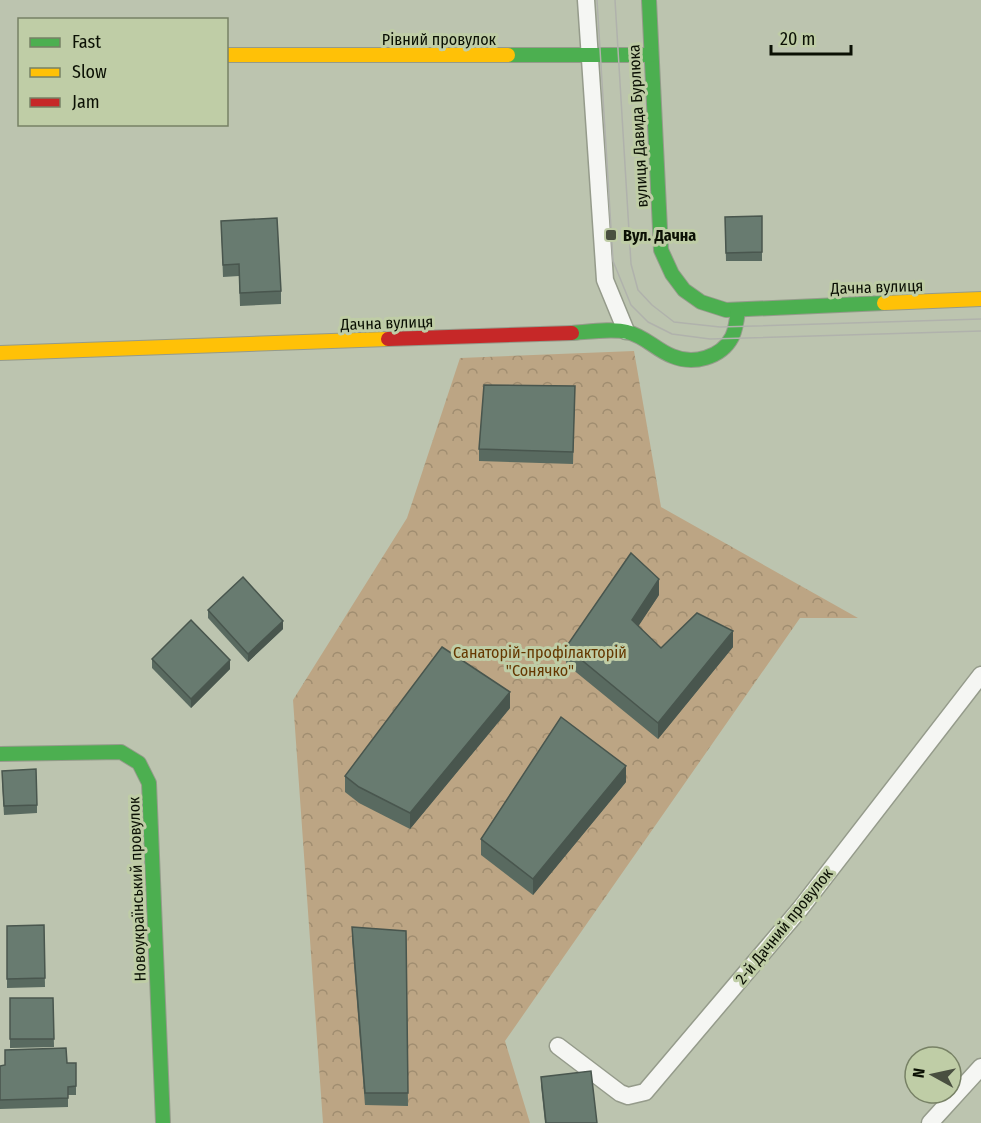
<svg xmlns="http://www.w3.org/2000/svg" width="981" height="1123" font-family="'Fira Sans Condensed',sans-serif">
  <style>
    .forest { fill: url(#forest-crowns) }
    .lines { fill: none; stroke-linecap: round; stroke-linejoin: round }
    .lane-casing { stroke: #959b8b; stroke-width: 19 }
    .fast-casing { stroke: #959b8b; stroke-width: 16 }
    .slow-casing { stroke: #959b8b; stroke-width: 16 }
    .jam-casing { stroke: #959b8b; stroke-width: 16 }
    .lane { stroke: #f5f6f3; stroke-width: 16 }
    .fast { stroke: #4caf50; stroke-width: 14 }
    .slow { stroke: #ffc107; stroke-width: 14 }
    .jam { stroke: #c62828; stroke-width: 14 }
    .tram { stroke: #b0b2ac; stroke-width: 1.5 }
    .wall { fill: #596a60 }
    .shaded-wall { fill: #49564e }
    .building { fill: #687b70; stroke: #49564e; stroke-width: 1.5 }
    .poi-dot { fill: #494f40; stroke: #bfcda6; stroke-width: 2 }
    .labels { text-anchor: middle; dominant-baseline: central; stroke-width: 6; stroke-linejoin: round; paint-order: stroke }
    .street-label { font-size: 16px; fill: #0b1004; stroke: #bfcda6 }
    .poi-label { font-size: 16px; font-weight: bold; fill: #0b1004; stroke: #bfcda6; text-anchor: start }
    .park-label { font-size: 16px; fill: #653800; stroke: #bfcda6 }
  </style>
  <defs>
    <pattern id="forest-crowns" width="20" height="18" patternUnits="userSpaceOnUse" patternTransform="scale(1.5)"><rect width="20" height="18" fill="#bca584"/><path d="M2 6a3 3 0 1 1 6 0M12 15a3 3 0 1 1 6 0" fill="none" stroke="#a08d70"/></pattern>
  </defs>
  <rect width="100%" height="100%" fill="#bcc4af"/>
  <!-- forest -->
  <polygon class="forest" points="634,351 661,507 858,618 800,618 505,1041 530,1123 323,1123 293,700 407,518 460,358"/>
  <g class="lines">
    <!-- lane casing -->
    <g class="lane-casing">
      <g id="lane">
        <polyline points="586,0 605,280 626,331"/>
        <polyline points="558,1046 620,1093 628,1096 645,1092 800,909 981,675"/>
        <polyline points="930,1123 981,1067"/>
      </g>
    </g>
    <!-- fast casing -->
    <g class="fast-casing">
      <g id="fast">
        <polyline points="649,0 661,250 672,274 684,290 701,302 726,310 884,303"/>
        <polyline points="508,55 651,55"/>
        <path d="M 572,333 C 587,332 613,328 627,332 C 645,336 656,350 672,356 C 693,365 721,358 732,337 C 736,329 737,319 738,310"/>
        <polyline points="0,754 121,752 139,763 149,783 163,1123"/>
      </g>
    </g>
    <!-- slow casing -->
    <g class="slow-casing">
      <g id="slow">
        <polyline points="226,55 508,55"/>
        <polyline points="884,303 981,299"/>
        <polyline points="0,353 388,339"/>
      </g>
    </g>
    <!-- jam casing -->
    <g class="jam-casing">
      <polyline id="jam" points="388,339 572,333"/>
    </g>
    <!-- lane -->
    <use href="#lane" class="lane"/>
    <!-- fast -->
    <use href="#fast" class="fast"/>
    <!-- slow -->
    <use href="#slow" class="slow"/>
    <!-- jam -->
    <use href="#jam" class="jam"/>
    <!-- tram -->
    <g class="tram">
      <polyline points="597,0 613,261 631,305 648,322 672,334 710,339 981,331"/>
      <polyline points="615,0 631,264 638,290 652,305 674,322 720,327 981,319"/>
    </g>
  </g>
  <!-- wall -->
  <g class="wall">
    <polygon points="762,216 762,261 726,261 725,217"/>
    <polygon points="221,221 281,291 281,304 240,306 239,276 223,277"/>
    <polygon points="575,386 573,464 479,461 479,449"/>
    <polygon points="659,595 638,626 661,648 733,647 658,739 566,664 566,647"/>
    <polygon points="208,610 283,629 248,662 208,618"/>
    <polygon points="152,659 230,669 191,708 152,668"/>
    <polygon points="510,708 410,829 359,803 345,792 345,776"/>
    <polygon points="2,780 37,805 37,813 4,815"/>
    <polygon points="626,782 533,895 481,855 481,839"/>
    <polygon points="44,925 45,987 7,988 7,926"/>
    <polygon points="352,927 406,931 408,1106 365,1105 352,939"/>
    <polygon points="10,998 53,998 54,1047 10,1048"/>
    <polygon points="76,1063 76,1095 68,1095 68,1107 0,1109 0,1066"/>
    <polygon points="541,1077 597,1123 545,1123 541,1085"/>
  </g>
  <!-- shaded-wall -->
  <g class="shaded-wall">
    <polygon points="659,579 659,595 632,636 632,620"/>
    <polygon points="283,621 283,629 248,662 248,654"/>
    <polygon points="733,631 733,647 658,739 658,723"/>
    <polygon points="230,660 230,669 191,708 191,699"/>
    <polygon points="510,692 510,708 410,829 410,813"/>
    <polygon points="626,766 626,782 533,895 533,879"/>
  </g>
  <!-- building -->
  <g class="building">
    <polygon points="762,216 762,252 726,253 725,217"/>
    <polygon points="277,218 281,291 240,293 239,264 223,265 221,221"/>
    <polygon points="484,385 575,386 573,452 479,449"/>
    <polygon points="631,553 659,579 632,620 661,648 697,613 733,631 658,723 566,647"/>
    <polygon points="243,577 283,621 248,654 208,610"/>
    <polygon points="191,620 230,660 191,699 152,659"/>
    <polygon points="442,647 510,692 410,813 359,787 345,776"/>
    <polygon points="561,717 626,766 533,879 481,839"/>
    <polygon points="36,769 37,805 4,806 2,771"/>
    <polygon points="44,925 45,978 7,979 7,926"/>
    <polygon points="352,927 406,931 408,1093 365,1093"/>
    <polygon points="10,998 53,998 54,1039 10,1039"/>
    <polygon points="66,1048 67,1063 76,1063 76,1086 68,1087 68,1098 0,1100 0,1066 5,1065 5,1050"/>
    <polygon points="591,1071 597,1123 546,1123 541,1077"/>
  </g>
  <!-- markers -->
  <rect class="poi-dot" x="605" y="229" width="12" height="12" rx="3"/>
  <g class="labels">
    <!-- street labels -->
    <g class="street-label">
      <text x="439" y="39">Рівний провулок</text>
      <text transform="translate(638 126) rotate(-93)">вулиця Давида Бурлюка</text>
      <text transform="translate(877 287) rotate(-2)">Дачна вулиця</text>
      <text transform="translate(387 323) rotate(-2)">Дачна вулиця</text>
      <text transform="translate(137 889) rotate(-92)">Новоукраїнський провулок</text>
      <text transform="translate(784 926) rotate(-51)">2-й Дачний провулок</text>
    </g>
    <!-- poi labels -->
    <g class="poi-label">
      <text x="623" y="235">Вул. Дачна</text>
    </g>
    <!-- park labels -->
    <g class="park-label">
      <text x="540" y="652">Санаторій-профілакторій<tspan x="540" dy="18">"Сонячко"</tspan></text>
    </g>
  </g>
  <!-- legend -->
  <rect x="18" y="18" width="210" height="108" fill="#bfcda6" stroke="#778165" stroke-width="1.5"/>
  <rect x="30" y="38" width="30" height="9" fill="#4caf50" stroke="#778165" stroke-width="1.5"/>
  <text x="72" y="48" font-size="18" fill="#0b1004">Fast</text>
  <rect x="30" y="68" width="30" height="9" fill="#ffc107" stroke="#778165" stroke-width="1.5"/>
  <text x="72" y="78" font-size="18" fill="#0b1004">Slow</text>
  <rect x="30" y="98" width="30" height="9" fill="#c62828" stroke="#778165" stroke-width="1.5"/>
  <text x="72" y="108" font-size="18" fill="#0b1004">Jam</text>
  <!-- north arrow -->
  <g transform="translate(933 1075) rotate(278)"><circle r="28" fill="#bfcda6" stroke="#778165" stroke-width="1.5"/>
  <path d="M0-4.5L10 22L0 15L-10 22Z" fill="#494f40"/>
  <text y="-9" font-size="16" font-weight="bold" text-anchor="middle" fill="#0b1004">N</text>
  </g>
  <!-- scale -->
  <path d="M771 45v9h80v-9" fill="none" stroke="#0b1004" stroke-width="3"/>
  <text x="780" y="45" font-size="18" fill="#0b1004" stroke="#bfcda6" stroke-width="4.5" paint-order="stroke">20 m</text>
</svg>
